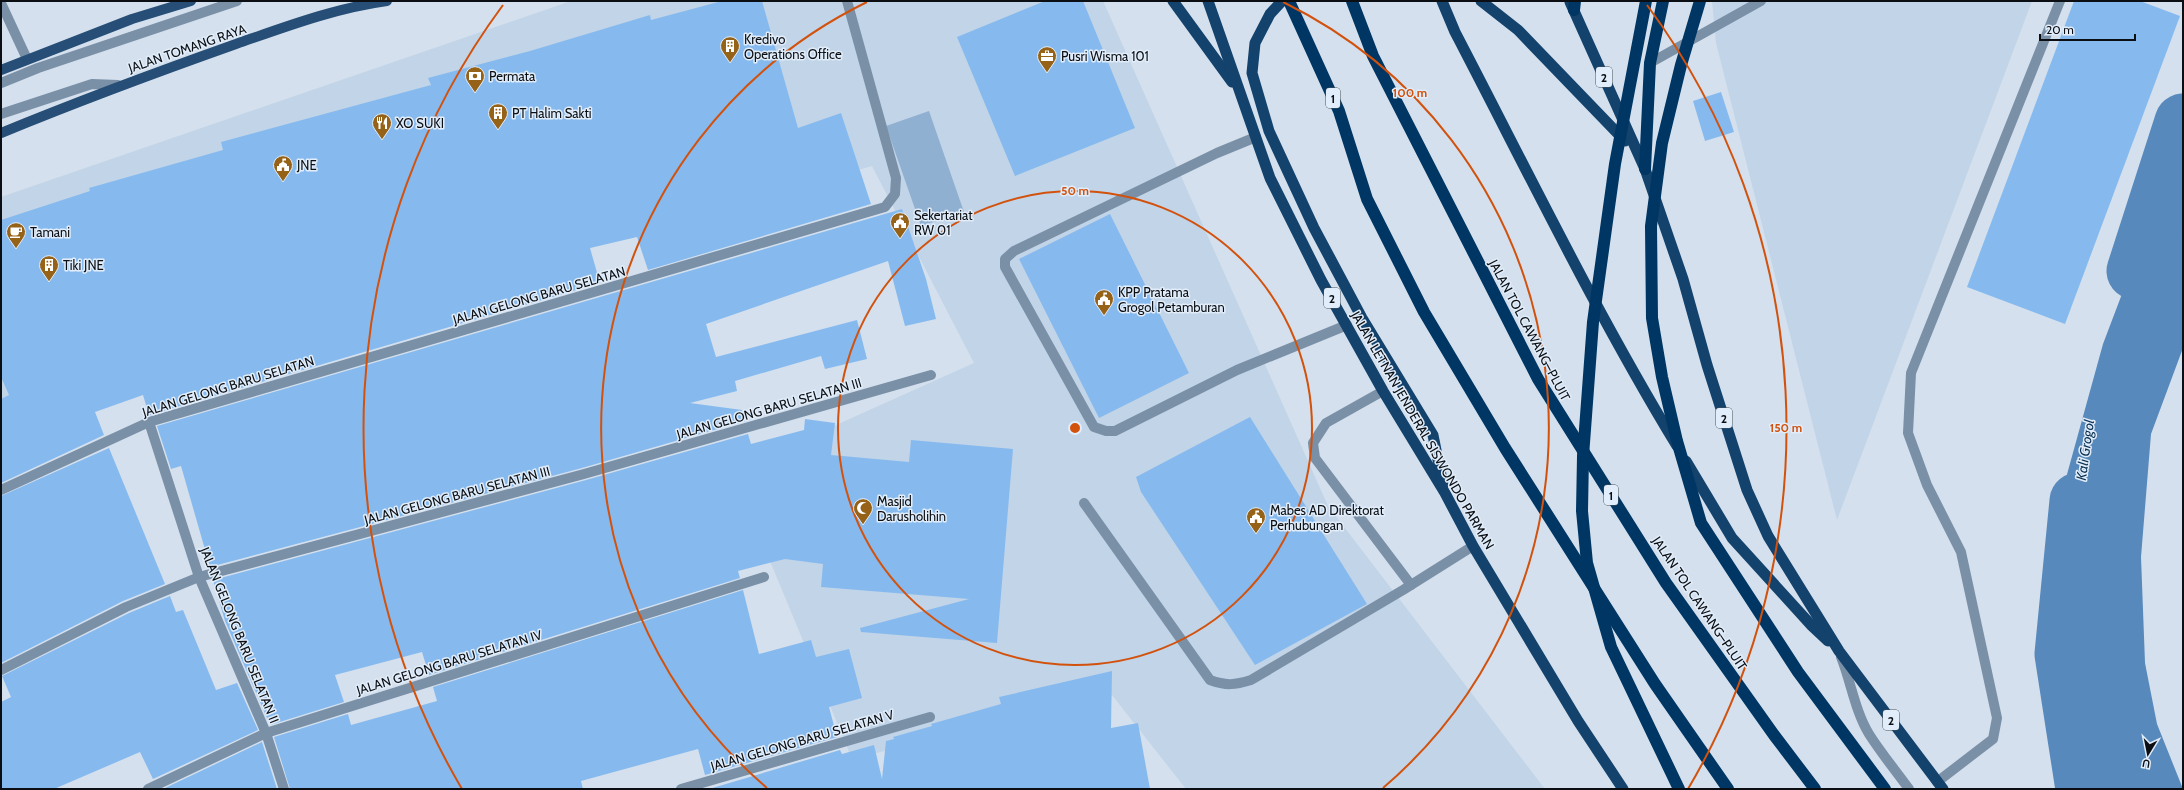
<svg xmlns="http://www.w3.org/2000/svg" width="2184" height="790" font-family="Cabin,sans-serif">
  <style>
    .built { fill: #c2d4e7 }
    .green { fill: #90b0d2 }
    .water { fill: #5789bc }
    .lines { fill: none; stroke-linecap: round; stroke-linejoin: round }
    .river { stroke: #5789bc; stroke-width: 57 }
    .building { fill: #86baef }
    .service { stroke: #7a90a7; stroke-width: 10 }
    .minor { stroke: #7a90a7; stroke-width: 10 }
    .primary { stroke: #264e76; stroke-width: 10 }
    .trunk { stroke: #13426c; stroke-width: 11 }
    .motorway { stroke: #003663; stroke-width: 12 }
    .motorway-bridge { stroke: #003663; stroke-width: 12 }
    .ring { fill: none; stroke: #d2520d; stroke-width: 2 }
    .labels { text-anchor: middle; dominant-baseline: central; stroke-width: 3; stroke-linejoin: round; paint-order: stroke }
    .shield { fill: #e1edfa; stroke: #4b5258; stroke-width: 1 }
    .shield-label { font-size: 12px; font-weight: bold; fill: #0b0f13 }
    .poi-label { font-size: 13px; fill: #0b0f13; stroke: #e1edfa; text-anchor: start }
    .street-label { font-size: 13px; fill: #0b0f13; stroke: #e1edfa }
    .water-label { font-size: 14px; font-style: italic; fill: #093052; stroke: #e1edfa }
    .centre { fill: #d2520d; stroke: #e1edfa; stroke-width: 2 }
    .ring-label { font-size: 12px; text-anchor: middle; font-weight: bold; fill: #d2520d; stroke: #e1edfa; stroke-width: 3; stroke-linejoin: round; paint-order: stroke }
  </style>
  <rect width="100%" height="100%" fill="#d4e0ed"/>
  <!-- built -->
  <g class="built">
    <polygon points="571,1 1103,1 1328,506 1545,789 1186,789 1112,695 852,759 770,561 796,443 974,363 872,166 89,394 1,435 1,197"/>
    <polygon points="1712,1 2032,1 1837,520 1716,43"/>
  </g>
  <!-- green -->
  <polygon class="green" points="929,111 964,212 921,226 886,126"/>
  <!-- water -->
  <polygon class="water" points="2183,133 2183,348 2151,434 2141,557 2145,663 2157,724 2183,789 2104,789 2099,776 2081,668 2067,551 2066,478 2103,344"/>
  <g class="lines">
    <!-- river -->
    <g class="river">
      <polyline points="2135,271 2183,122"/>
      <polyline points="2078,501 2063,654 2084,789"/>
    </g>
  </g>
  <!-- building -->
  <g class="building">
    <polygon points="722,1 762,1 798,128 841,113 871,204 648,270 637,237 590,248 600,283 149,415 143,395 95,412 104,435 1,483 1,399 9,395 1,377 1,220 90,191 89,188 223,150 221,142 431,85 428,78 530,51 650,15 651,20"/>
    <polygon points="1045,1 1083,1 1135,128 1015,176 957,37"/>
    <polygon points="2074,1 2140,1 2180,16 2065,324 1967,287"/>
    <polygon points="1721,92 1734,132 1705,141 1693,101"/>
    <polygon points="902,209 926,279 936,319 905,326 888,261 706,324 716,357 857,320 867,359 825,369 821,356 735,381 737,391 690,403 742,410 745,421 582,468 210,567 181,466 171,469 157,426"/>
    <polygon points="1110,214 1189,373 1099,418 1019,259"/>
    <polygon points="1250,417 1367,604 1255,665 1141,492 1136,477"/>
    <polygon points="805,419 835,423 831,455 909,462 911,440 1013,449 997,643 861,632 860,628 969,599 821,587 823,564 785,559 738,571 740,578 429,675 422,652 335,675 344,702 270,725 225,621 213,580 586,480 748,434 751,444 804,430"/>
    <polygon points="109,448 165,584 123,601 1,663 1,496"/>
    <polygon points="743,590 759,654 811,640 816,657 849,649 862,698 829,707 837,737 705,775 698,749 581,781 583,789 290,789 274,737 348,714 351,725 437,701 433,687"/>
    <polygon points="170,596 176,612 183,610 216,690 237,683 258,730 153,779 140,752 54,789 1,789 1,702 11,697 2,676 129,613"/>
    <polygon points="1112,671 1111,728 1138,723 1150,789 709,789 840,750 842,754 874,745 882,779 886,741 894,739 893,737 932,726 931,724 1001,704 999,697"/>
    <polygon points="262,742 277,789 163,789"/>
  </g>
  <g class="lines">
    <!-- service -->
    <g class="service">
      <polyline points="1,3 27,59"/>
      <polyline points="1650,63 1761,1"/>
      <polyline points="1,83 38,68 237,1"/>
      <polyline points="1,114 92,84 118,85"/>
      <polyline points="1256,137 1217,153 1014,251 1005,259 1005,267 1094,427 1106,431 1115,431 1237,370 1347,325"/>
      <polyline points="1383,391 1326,423 1313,443 1315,458 1411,585"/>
      <path d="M 1084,503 L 1210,680 C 1226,686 1235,685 1251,680 L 1403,590 L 1473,546"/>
      <path d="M 1841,657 C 1851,682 1855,711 1869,734 C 1881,753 1896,771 1909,789"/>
      <polyline points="1937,782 1993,739 1997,718 1961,552 1927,485 1908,433 1911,373 2060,1"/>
    </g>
    <!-- minor -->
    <g class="minor">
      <polyline points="149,422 199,577 266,733 284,789"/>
      <polyline points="1,490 149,422 885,207 895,194 896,178 847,1"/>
      <polyline points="1,670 126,607 199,577 584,474 931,375"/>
      <polyline points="148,789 266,733 764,577"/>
      <polyline points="681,789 930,717"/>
    </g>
    <!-- primary -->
    <g class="primary">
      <polyline points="1,70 132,19 191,1"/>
      <path d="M 1,133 C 79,101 157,72 236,44 C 285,27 335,8 387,1"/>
    </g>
    <!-- trunk -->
    <g class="trunk">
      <polyline points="1173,1 1232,82"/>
      <polyline points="1208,1 1270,178 1321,280 1383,391 1445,493 1473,546 1578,721 1623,789"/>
      <polyline points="1282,1 1270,14 1255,43 1252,73 1269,131 1314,228 1362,318 1433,435 1443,485"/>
      <path d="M 1442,1 L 1455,32 C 1527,170 1596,313 1677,446"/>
      <polyline points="1481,1 1518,30 1625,141"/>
      <polyline points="1570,2 1645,169 1683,279 1707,365 1747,490 1768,536 1839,651 1943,789"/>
      <polyline points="1686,461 1732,538 1812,626 1828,641"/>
    </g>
    <!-- motorway -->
    <g class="motorway">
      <polyline points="1289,1 1339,111 1367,199 1424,312 1505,448 1655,684 1728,789"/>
      <polyline points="1352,1 1373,56 1538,379 1666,583 1774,735 1815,789"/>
      <polyline points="1574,10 1575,1"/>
      <polyline points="1645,169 1650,63 1663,1"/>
    </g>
    <!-- motorway-bridge -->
    <g class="motorway-bridge">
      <polyline points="1646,1 1615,164 1593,322 1583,456 1582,511 1587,563 1611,647 1679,789"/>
      <polyline points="1700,1 1681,65 1662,143 1651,226 1652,318 1662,377 1677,441 1701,523 1798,672 1885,789"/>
    </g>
  </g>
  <!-- distance rings -->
  <g class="ring">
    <circle cx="1075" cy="428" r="237"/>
    <path d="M767 788A474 474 0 0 1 867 2M1283 2A474 474 0 0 1 1383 788"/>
    <path d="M462 789A711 711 0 0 1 503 5M1647 5A711 711 0 0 1 1688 789"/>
  </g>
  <!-- icons -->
  <defs>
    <g id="building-pin" transform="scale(1)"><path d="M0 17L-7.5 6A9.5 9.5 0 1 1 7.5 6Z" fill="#966217" stroke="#e1edfa"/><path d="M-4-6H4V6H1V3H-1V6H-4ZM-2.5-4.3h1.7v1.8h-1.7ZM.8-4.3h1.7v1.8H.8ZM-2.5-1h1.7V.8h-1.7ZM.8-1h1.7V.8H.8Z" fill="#fff"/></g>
    <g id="office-pin" transform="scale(1)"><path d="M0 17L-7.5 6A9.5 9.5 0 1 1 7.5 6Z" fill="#966217" stroke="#e1edfa"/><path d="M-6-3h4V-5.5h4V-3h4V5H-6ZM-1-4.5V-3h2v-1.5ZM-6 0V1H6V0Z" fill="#fff"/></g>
    <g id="bank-pin" transform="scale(1)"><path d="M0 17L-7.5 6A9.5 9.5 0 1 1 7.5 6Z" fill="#966217" stroke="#e1edfa"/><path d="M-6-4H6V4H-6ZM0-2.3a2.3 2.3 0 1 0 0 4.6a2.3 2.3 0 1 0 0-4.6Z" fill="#fff"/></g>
    <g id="restaurant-pin" transform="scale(1)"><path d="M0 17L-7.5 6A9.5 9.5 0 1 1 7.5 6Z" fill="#966217" stroke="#e1edfa"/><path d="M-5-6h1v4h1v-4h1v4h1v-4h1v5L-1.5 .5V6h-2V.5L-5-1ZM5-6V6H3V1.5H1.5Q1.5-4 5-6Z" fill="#fff"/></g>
    <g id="civic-pin" transform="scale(1)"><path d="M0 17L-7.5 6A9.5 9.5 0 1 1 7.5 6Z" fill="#966217" stroke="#e1edfa"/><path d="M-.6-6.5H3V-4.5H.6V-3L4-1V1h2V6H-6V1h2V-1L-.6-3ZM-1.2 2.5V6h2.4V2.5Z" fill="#fff"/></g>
    <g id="cafe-pin" transform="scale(1)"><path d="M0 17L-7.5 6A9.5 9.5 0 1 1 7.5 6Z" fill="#966217" stroke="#e1edfa"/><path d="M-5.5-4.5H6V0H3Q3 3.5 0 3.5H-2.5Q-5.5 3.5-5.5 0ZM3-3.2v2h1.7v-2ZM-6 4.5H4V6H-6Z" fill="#fff"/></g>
    <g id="mosque-pin" transform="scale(1)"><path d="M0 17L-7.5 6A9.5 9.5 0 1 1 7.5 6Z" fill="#966217" stroke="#e1edfa"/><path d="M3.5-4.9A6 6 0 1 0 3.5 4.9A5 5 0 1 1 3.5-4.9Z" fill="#fff"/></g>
  </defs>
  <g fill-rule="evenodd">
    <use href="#building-pin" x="730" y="46"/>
    <use href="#office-pin" x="1047" y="56"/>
    <use href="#bank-pin" x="475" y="76"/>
    <use href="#building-pin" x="498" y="113"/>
    <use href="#restaurant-pin" x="382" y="123"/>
    <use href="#civic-pin" x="283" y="165"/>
    <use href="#civic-pin" x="900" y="222"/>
    <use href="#cafe-pin" x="16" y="232"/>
    <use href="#building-pin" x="49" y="265"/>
    <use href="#civic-pin" x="1104" y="299"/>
    <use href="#mosque-pin" x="863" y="508"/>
    <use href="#civic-pin" x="1256" y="517"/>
  </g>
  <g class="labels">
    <!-- shield labels -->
    <g class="shield">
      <rect x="1596" y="67" width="16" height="20" rx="3"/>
      <rect x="1326" y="88" width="14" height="20" rx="3"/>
      <rect x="1324" y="288" width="16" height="20" rx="3"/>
      <rect x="1716" y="408" width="16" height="20" rx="3"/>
      <rect x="1604" y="485" width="14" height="20" rx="3"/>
      <rect x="1883" y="710" width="16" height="20" rx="3"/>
    </g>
    <g class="shield-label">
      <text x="1604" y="77">2</text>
      <text x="1333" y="98">1</text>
      <text x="1332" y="298">2</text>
      <text x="1724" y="418">2</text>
      <text x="1611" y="495">1</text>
      <text x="1891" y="720">2</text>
    </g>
    <!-- poi labels -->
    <g class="poi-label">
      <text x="744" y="39">Kredivo<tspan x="744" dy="15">Operations Office</tspan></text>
      <text x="1061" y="56">Pusri Wisma 101</text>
      <text x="489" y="76">Permata</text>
      <text x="512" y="113">PT Halim Sakti</text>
      <text x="396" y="123">XO SUKI</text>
      <text x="297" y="165">JNE</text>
      <text x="914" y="215">Sekertariat<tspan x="914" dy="15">RW 01</tspan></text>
      <text x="30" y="232">Tamani</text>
      <text x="63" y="265">Tiki JNE</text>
      <text x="1118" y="292">KPP Pratama<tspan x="1118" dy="15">Grogol Petamburan</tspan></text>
      <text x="877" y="501">Masjid<tspan x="877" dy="15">Darusholihin</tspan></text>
      <text x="1270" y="510">Mabes AD Direktorat<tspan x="1270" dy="15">Perhubungan</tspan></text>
    </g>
    <!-- street labels -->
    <g class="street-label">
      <text transform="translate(187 48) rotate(-19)">JALAN TOMANG RAYA</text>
      <text transform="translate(539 295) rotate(-16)">JALAN GELONG BARU SELATAN</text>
      <text transform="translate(1530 330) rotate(62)">JALAN TOL CAWANG–PLUIT</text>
      <text transform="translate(228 386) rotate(-17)">JALAN GELONG BARU SELATAN</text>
      <text transform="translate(769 408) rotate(-16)">JALAN GELONG BARU SELATAN III</text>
      <text transform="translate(1423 430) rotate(60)">JALAN LETNAN JENDERAL SISWONDO PARMAN</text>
      <text transform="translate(457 495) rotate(-15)">JALAN GELONG BARU SELATAN III</text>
      <text transform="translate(1700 603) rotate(56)">JALAN TOL CAWANG–PLUIT</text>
      <text transform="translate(240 635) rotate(68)">JALAN GELONG BARU SELATAN II</text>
      <text transform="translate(449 662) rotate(-17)">JALAN GELONG BARU SELATAN IV</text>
      <text transform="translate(802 740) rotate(-16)">JALAN GELONG BARU SELATAN V</text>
    </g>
    <!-- water labels -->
    <g class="water-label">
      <text transform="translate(2085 450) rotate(-82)">Kali Grogol</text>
    </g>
  </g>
  <circle cx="1075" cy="428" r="6" class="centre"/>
  <g class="ring-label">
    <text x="1410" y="97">100 m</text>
    <text x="1075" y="195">50 m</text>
    <text x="1786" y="432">150 m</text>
  </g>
  <!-- border -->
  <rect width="2184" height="790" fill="none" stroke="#0b0f13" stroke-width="4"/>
  <!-- north arrow -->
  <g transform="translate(2148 754) rotate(190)" stroke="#e1edfa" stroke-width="3" paint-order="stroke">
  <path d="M0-3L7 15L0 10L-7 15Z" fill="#0b0f13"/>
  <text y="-6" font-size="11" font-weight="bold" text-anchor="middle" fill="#0b0f13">U</text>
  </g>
  <!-- scale -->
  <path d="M2040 34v6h95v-6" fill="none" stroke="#0b0f13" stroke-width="2"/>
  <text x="2046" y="34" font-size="12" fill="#0b0f13" stroke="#e1edfa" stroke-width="3" paint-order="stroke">20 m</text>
</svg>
